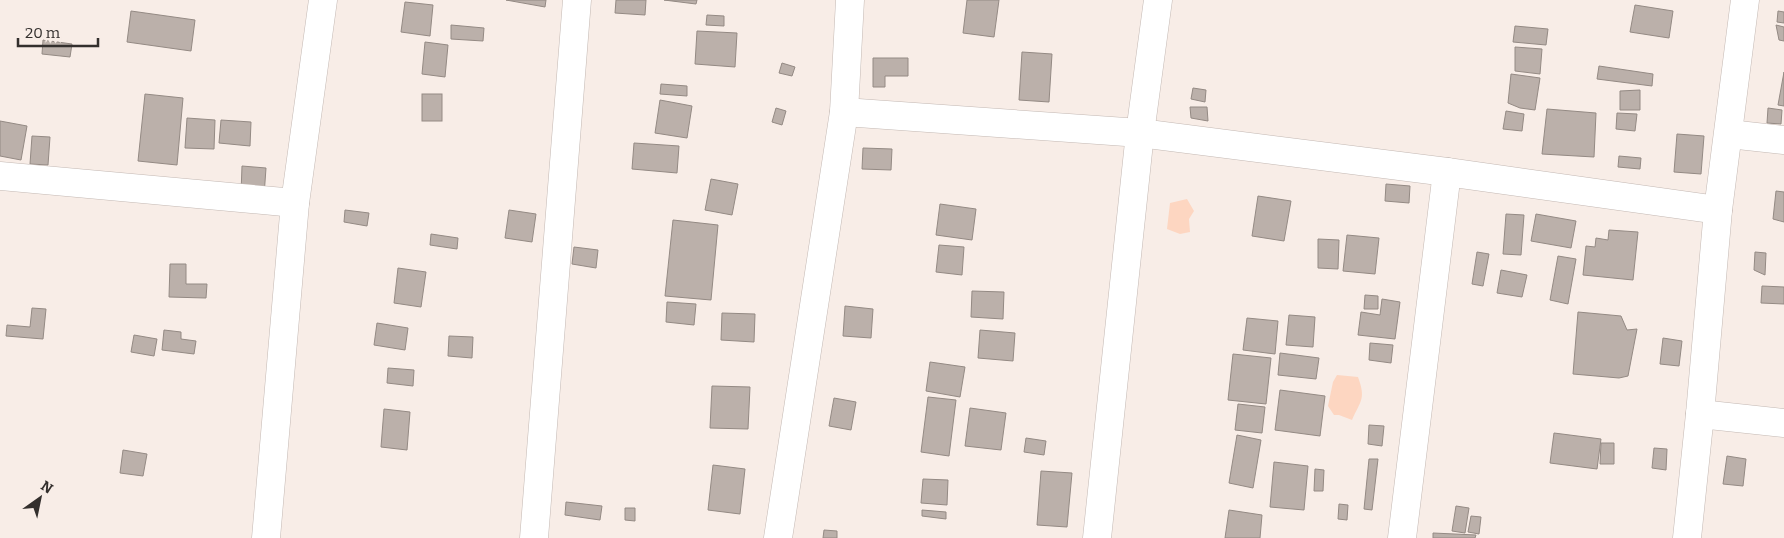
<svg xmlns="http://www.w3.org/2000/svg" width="1784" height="538" font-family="Bitter,serif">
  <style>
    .green { fill: #fdd6c1 }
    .building { fill: #bbb0aa; stroke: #948a84 }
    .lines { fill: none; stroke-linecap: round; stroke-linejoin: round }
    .street-casing { stroke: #c3b8b3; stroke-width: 29 }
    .street { stroke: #fff; stroke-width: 28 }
  </style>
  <rect width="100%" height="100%" fill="#f8ede7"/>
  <!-- green -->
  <g class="green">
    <polygon points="1187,199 1194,211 1189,219 1190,232 1180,234 1167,229 1170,203"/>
    <path d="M 1337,375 L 1358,377 C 1366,399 1361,400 1352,420 L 1339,415 L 1334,415 L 1328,406 L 1333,382 Z"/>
  </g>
  <!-- building -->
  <g class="building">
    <polygon points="506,0 546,0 545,7"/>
    <polygon points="616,0 646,0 645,15 615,13"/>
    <polygon points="664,0 697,0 696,4"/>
    <polygon points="967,0 999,0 994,37 963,33"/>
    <polygon points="405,2 433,5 430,36 401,32"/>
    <polygon points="1635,5 1673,11 1669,38 1630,32"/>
    <polygon points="131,11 195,20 191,51 127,42"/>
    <polygon points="1778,11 1784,12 1784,23 1777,22"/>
    <polygon points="707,15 724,16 724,26 706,25"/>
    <polygon points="451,25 484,28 483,41 451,39"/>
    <polygon points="1776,25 1784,27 1784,41 1779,40"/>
    <polygon points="1515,26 1548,29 1546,45 1513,42"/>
    <polygon points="697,31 737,33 735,67 695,64"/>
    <polygon points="43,40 72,44 70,57 42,54"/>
    <polygon points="425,42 448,45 445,77 422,74"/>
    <polygon points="1515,47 1542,49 1540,74 1515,71"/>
    <polygon points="1022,52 1052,54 1049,102 1019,100"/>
    <polygon points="873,58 908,58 908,76 885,76 885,87 873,87"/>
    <polygon points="782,63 795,67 792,76 779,73"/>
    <polygon points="1599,66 1653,74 1652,86 1597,79"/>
    <polygon points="1784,72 1784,106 1778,105"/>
    <polygon points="1511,74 1540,78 1535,110 1520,108 1508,103"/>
    <polygon points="661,84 687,86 687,96 660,94"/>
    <polygon points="1193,88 1206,90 1205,102 1191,99"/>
    <polygon points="1640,90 1640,110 1620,110 1620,91"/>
    <polygon points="145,94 183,98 177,165 138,161"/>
    <rect x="422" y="94" width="20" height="27"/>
    <polygon points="660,100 692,106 687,138 655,133"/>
    <polygon points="1190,107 1207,107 1208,121 1191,118"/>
    <polygon points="776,108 786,111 782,125 772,122"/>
    <polygon points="1768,108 1782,110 1781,124 1767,123"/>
    <polygon points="1547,109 1596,113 1594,157 1542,154"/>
    <polygon points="1506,111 1524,114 1522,131 1503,129"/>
    <polygon points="1617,113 1637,114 1635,131 1616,129"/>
    <polygon points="187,118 215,120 214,149 185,148"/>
    <polygon points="221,120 251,122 250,146 219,143"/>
    <polygon points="0,121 27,126 21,160 0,156"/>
    <polygon points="1677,134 1704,136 1701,174 1674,172"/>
    <polygon points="32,136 50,137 48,165 30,164"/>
    <polygon points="634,143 679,146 677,173 632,169"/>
    <polygon points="863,148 892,149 891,170 862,169"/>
    <polygon points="1619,156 1641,158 1640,169 1618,167"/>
    <polygon points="242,166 266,168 264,196 241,194"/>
    <polygon points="711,179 738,184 732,215 705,210"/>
    <polygon points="1386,184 1410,186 1409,203 1385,201"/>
    <polygon points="1776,191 1784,192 1784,222 1773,219"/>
    <polygon points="1258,196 1291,201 1284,241 1252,236"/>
    <polygon points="940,204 976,209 972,240 936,235"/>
    <polygon points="345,210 369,213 367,226 344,222"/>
    <polygon points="509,210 536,214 532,242 505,238"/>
    <polygon points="1506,214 1524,215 1521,255 1503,254"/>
    <polygon points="1536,214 1576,221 1571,248 1531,241"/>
    <polygon points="673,220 718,225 711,300 665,296"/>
    <polygon points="1609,230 1638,232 1633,280 1583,275 1586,246 1595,247 1596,238 1608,240"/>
    <polygon points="431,234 458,238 457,249 430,245"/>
    <polygon points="1347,235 1379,238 1375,274 1343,271"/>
    <polygon points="1318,239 1339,240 1338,269 1318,268"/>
    <polygon points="939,245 964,247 962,275 936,272"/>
    <polygon points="574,247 598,250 596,268 572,264"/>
    <polygon points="1477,252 1489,254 1483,286 1472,284"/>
    <polygon points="1755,252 1766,253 1765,275 1754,270"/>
    <polygon points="1558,256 1576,259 1568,304 1550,300"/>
    <polygon points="170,264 186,264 186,284 207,284 206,298 169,297"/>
    <polygon points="398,268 426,272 421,307 394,303"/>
    <polygon points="1501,270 1527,275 1522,297 1497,293"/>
    <polygon points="1762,286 1784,287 1784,304 1761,303"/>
    <polygon points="972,291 1004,292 1003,319 971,317"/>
    <polygon points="1365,295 1378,296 1378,309 1364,309"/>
    <polygon points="1382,299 1400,302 1395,339 1358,335 1361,312 1380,315"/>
    <polygon points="667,302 696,304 694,325 666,322"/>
    <polygon points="845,306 873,309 871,338 843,336"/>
    <polygon points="32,308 46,309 43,339 6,336 7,325 30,327"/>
    <polygon points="1578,312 1621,316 1627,330 1637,329 1628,376 1619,378 1573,374"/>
    <polygon points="722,313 755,314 754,342 721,340"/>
    <polygon points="1289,315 1315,317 1313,347 1286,345"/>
    <polygon points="1247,318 1278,321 1275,354 1243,350"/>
    <polygon points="377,323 408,328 405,350 374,345"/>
    <polygon points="164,330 181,332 181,339 196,341 194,354 162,350"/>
    <polygon points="980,330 1015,333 1013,361 978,358"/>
    <polygon points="134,335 157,339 154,356 131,352"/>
    <polygon points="449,336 473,337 472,358 448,356"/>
    <polygon points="1663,338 1682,341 1679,366 1660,364"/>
    <polygon points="1370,343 1393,345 1391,363 1369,360"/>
    <polygon points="1280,353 1319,358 1316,379 1278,375"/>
    <polygon points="1233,354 1271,358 1266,404 1228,400"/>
    <polygon points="930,362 965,367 960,397 926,391"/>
    <polygon points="388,368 414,370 413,386 387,383"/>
    <polygon points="712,386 750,387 748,429 710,428"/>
    <polygon points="1280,390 1325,396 1320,436 1275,430"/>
    <polygon points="928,397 956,400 949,456 921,452"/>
    <polygon points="834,398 856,402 851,430 829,426"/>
    <polygon points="1238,404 1265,407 1262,433 1235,430"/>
    <polygon points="970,408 1006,413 1001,450 965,446"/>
    <polygon points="384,409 410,412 407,450 381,447"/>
    <polygon points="1369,425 1384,426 1382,446 1368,444"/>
    <polygon points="1554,433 1601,439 1597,469 1550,463"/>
    <polygon points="1237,435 1261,440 1253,488 1229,483"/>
    <polygon points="1026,438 1046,441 1044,455 1024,452"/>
    <polygon points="1601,443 1614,443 1614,464 1600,464"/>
    <polygon points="1654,448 1667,449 1666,470 1652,468"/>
    <polygon points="123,450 147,454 143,476 120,473"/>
    <polygon points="1727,456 1746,459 1743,486 1723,484"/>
    <polygon points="1369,459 1378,459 1372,510 1364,509"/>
    <polygon points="1274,462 1308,466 1304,510 1270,507"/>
    <polygon points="713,465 745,469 740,514 708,510"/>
    <polygon points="1315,469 1324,470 1323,491 1314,491"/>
    <polygon points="1041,471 1072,473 1067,527 1037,525"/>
    <polygon points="923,479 948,480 947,505 921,503"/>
    <polygon points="566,502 602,506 600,520 565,515"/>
    <polygon points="1339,504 1348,505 1347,520 1338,519"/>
    <polygon points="1456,506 1469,508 1465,533 1452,531"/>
    <polygon points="625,508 635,508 635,521 625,520"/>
    <polygon points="922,510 946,512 946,519 922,516"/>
    <polygon points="1229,510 1262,515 1260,538 1225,538"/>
    <polygon points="1471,516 1481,517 1479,534 1468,532"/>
    <polygon points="824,530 837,531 837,538 823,538"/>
    <polygon points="1433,533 1476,535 1475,538 1433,538"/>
  </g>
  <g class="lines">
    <!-- street casing -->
    <g class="street-casing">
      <g id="street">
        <polyline points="844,112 1140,133 1447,172 1718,210"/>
        <polyline points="1729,134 1784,140"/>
        <polyline points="0,176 295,203"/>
        <polyline points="1700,414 1784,423"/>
        <polyline points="266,538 295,203 323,0"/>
        <polyline points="534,538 577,0"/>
        <polyline points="778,538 844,112 850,0"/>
        <polyline points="1097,538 1140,133 1158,0"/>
        <polyline points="1402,538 1447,172"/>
        <polyline points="1687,538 1700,414 1718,210 1745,0"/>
      </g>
    </g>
    <!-- street -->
    <use href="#street" class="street"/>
  </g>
  <!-- north arrow -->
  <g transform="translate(40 498) rotate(33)" stroke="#f8ede7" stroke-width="4" paint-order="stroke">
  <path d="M0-4L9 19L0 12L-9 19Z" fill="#332f2d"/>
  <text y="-8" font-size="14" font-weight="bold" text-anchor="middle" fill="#332f2d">N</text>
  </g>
  <!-- scale -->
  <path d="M18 38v8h80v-8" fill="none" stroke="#332f2d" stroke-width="2.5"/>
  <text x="25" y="38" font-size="15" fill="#332f2d" stroke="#f8ede7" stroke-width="4" paint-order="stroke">20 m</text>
</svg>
